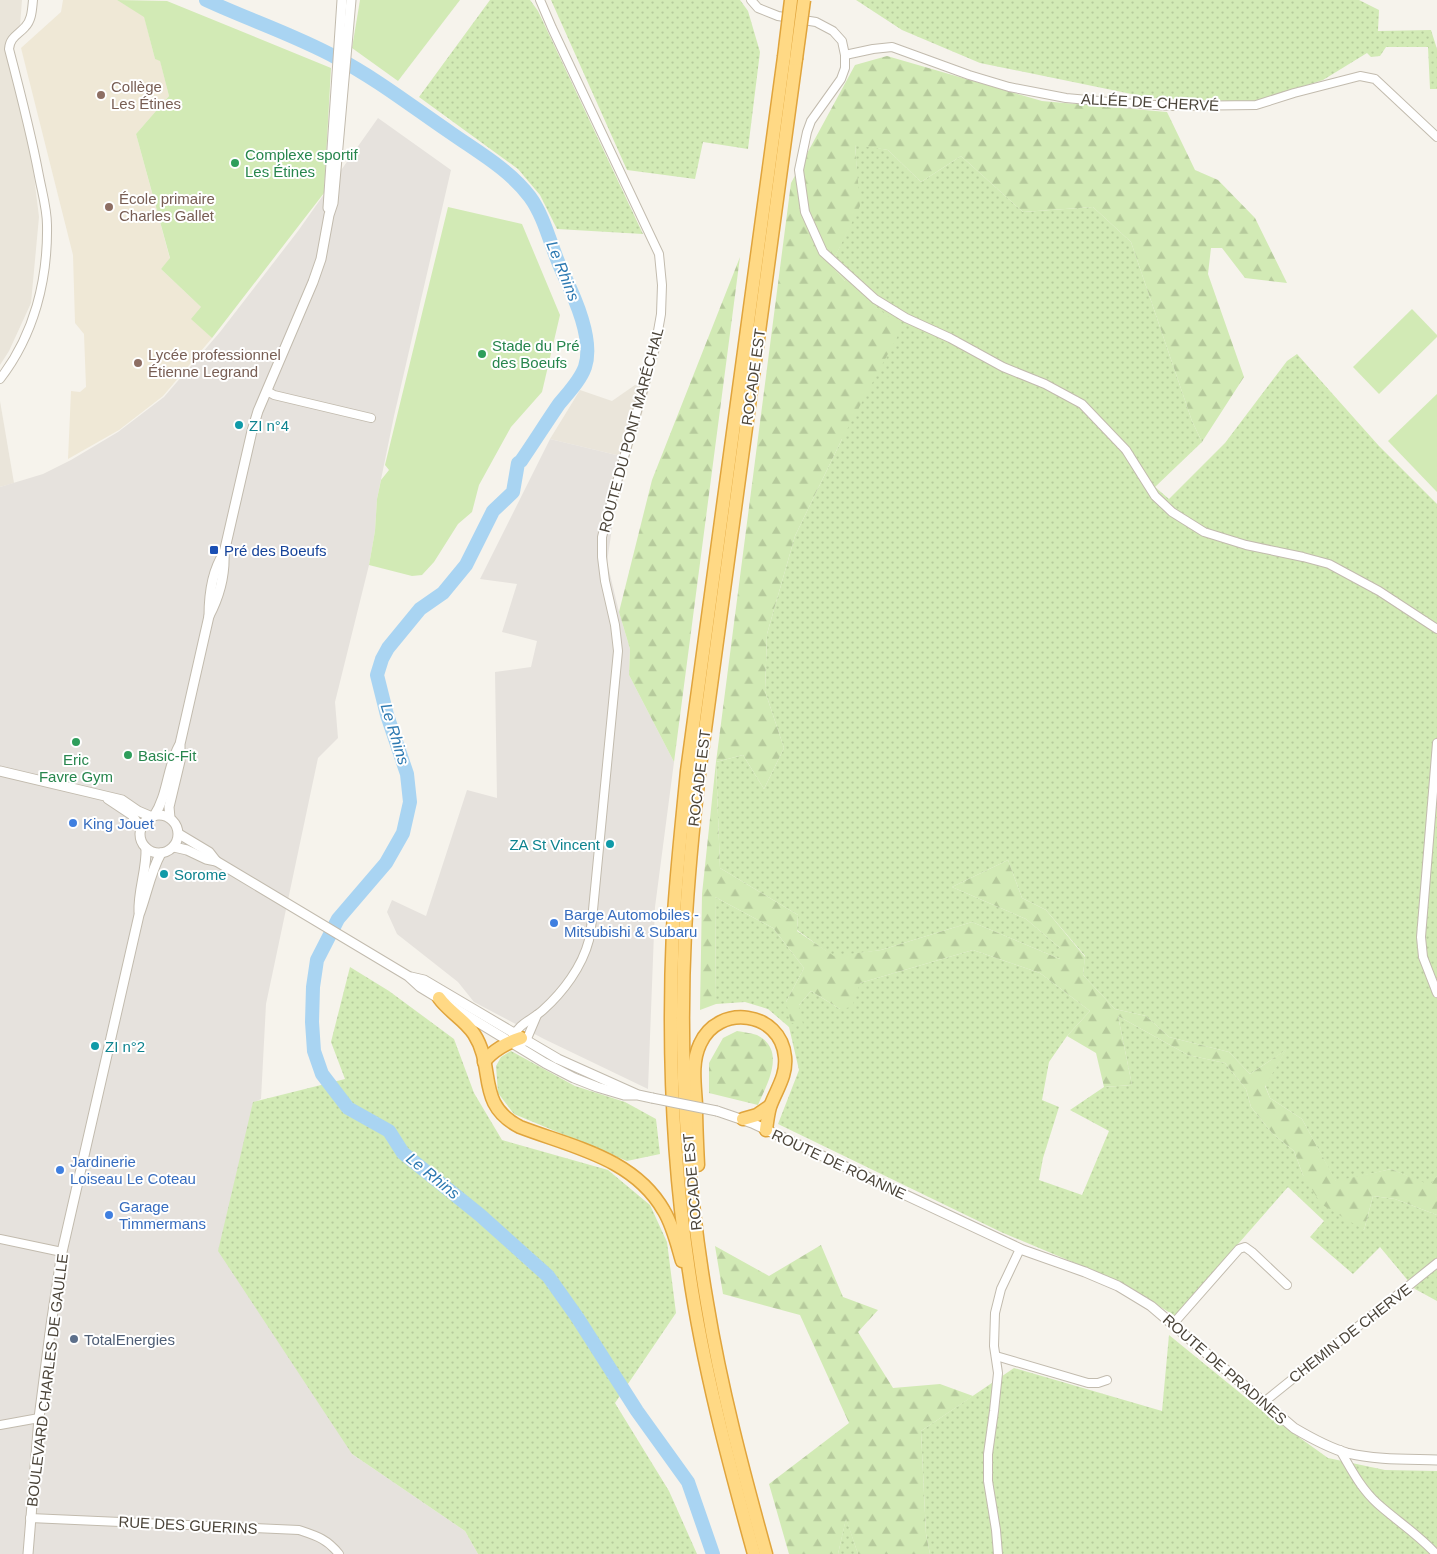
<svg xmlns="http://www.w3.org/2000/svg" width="1437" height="1554" font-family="Arial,sans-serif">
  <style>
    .residential { fill: #eae5da }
    .industrial { fill: #e6e2dd }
    .education { fill: #efe8d6 }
    .grass { fill: url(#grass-dots) }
    .forest { fill: url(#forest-firs) }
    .pitch { fill: #d2eab5 }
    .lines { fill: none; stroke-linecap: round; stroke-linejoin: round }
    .river { stroke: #a9d4f2; stroke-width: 14 }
    .minor-casing { stroke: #c2bbae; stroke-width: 10 }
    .tertiary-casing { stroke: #c2bbae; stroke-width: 11 }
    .trunk-casing { stroke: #e0a43c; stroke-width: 15 }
    .minor { stroke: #fff; stroke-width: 8 }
    .tertiary { stroke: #fff; stroke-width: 9 }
    .trunk { stroke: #ffd985; stroke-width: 12 }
    .tertiary-bridge-casing { stroke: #c2bbae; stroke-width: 11; stroke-linecap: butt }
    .trunk-bridge-casing { stroke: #e0a43c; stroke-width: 15; stroke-linecap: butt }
    .tertiary-bridge { stroke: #fff; stroke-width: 9 }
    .trunk-bridge { stroke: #ffd985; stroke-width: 12 }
    .education-dot { fill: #8d6e63; stroke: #fff; stroke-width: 2 }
    .leisure-dot { fill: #2e9e5b; stroke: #fff; stroke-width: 2 }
    .culture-dot { fill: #0f9aa8; stroke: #fff; stroke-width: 2 }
    .transit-dot { fill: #1a4fb4; stroke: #fff; stroke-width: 2 }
    .shop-dot { fill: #3f7fe0; stroke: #fff; stroke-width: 2 }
    .service-dot { fill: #5c6f8a; stroke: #fff; stroke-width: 2 }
    .labels { text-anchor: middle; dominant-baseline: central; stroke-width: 4; stroke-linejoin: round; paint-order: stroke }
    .education-label { font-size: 15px; fill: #785e54; stroke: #fff; text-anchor: start }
    .street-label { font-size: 15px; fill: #4b4439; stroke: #fff }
    .leisure-label { font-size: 15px; fill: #27864d; stroke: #fff; text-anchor: start }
    .culture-label { font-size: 15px; fill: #0d838f; stroke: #fff; text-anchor: start }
    .transit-label { font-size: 15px; fill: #164399; stroke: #fff; text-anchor: start }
    .shop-label { font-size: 15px; fill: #366cbe; stroke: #fff; text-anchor: start }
    .service-label { font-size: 15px; fill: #4e5e75; stroke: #fff; text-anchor: start }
    .water-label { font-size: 16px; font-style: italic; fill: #2e7ab2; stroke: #fff }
  </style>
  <defs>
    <pattern id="grass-dots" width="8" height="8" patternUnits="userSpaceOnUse" patternTransform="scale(1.25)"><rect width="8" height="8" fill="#d2eab5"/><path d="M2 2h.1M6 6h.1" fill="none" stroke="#b6ca9c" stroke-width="1.8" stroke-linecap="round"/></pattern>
    <pattern id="forest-firs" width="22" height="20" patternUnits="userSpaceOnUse" patternTransform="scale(1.25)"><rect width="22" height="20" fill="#d2eab5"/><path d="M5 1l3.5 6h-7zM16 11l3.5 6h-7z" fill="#b6ca9c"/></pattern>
  </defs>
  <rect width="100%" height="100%" fill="#f6f3ec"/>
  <!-- residential -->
  <g class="residential">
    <polygon points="0,0 22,0 20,26 6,41 32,160 39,217 31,303 9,351 0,365"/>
    <polygon points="635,385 649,390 629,458 550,439 580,390 612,401"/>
    <polygon points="0,401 14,483 0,487"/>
  </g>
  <!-- industrial -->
  <g class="industrial">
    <polygon points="378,118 451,170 394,416 377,499 375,531 369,565 335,702 338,738 318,758 266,1004 261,1099 253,1103 352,1454 465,1531 478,1554 0,1554 0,487 43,474 71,460 118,432 164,397 220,332 298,231"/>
    <polygon points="550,439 629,458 614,515 607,562 619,612 630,649 629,675 674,762 655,907 648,1089 544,1039 474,1002 458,982 397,934 387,912 392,900 426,916 467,790 497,798 495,672 531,667 537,641 502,632 517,584 480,579"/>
  </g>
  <!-- education -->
  <polygon class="education" points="63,0 117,0 144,16 155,59 160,60 169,96 136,134 170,259 161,269 202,308 192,319 212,338 163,396 119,430 68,459 71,391 80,392 86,387 84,334 75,323 73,255 21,48 61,12"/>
  <!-- grass -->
  <g class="grass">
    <polygon points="490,0 530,0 538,11 643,234 557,229 540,195 518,169 419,97"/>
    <polygon points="551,0 740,0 748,11 760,52 748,149 703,142 695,179 627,170"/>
    <polygon points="856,0 1359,0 1379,10 1378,31 1431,30 1437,49 1437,89 1430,89 1428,47 1386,47 1380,56 1371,57 1367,53 1323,80 1253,102 1151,98 980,63 902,30"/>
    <polygon points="855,144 888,150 921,182 961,156 1023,212 1093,207 1131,242 1192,421 1202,442 1155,487 1169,499 1225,443 1287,361 1297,354 1379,446 1437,504 1437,1176 1430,1186 1391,1169 1336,1182 1302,1119 1270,1098 1265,1085 1286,1050 1250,1074 1229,1052 1169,1037 1146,1016 1115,1009 1083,975 1085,956 1046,910 1022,898 1008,860 952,887 1026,919 1060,948 1060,959 972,922 881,950 834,957 797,930 798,915 720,868 716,762 743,755 764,789 784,748 765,691 767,634 795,536 842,439 845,281 831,265 859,206"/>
    <polygon points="715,897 773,928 804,968 786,1002 799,1005 811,991 840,1009 860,983 973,950 1040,973 1090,1011 1067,1036 1049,1062 1042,1100 1059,1107 1043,1158 1039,1180 1082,1195 1109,1131 1070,1110 1104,1087 1132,1085 1118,1016 1188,1055 1225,1063 1246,1089 1251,1107 1272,1133 1294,1151 1303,1175 1364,1230 1373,1196 1395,1199 1437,1215 1437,1301 1415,1289 1380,1247 1353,1274 1310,1237 1324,1221 1288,1187 1175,1316 1120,1282 1001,1232 778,1124 799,1070 789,1027 768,1009 745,1002 716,1004"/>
    <polygon points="350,967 389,991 454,1039 474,1093 502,1140 608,1170 650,1205 667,1242 676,1313 615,1403 669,1491 697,1554 478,1554 465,1531 352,1454 218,1251 253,1102 345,1079 331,1042"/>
    <polygon points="511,1051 575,1086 625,1102 656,1119 660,1154 627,1161 514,1114 498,1093 496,1066 501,1057"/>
    <polygon points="1169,1335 1261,1410 1328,1458 1385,1470 1437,1471 1437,1554 930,1554 926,1534 921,1431 1014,1368 1162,1411"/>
    <polygon points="846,1518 858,1554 838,1554"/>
  </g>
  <!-- forest -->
  <g class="forest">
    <polygon points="887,56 1042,101 1167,112 1195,170 1218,180 1255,218 1287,283 1245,278 1222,248 1211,248 1208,274 1244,377 1202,442 1192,421 1131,242 1093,207 1023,212 961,156 921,182 888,150 855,145 860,206 831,265 845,281 902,328 842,439 795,536 767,634 765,691 784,748 764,789 743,755 716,762 720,868 798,915 797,931 834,956 881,950 972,922 1060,959 1060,948 1026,919 952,887 1008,860 1022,898 1046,910 1085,957 1083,975 1115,1009 1146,1016 1169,1037 1229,1052 1250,1074 1287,1049 1265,1086 1270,1098 1302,1119 1336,1181 1391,1169 1430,1185 1437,1176 1437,1215 1395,1199 1373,1196 1364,1230 1321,1204 1303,1175 1294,1151 1272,1133 1251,1107 1246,1089 1225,1063 1188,1055 1118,1016 1132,1085 1104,1087 1096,1053 1067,1036 1090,1011 1040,973 973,950 860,983 852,1007 840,1009 811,991 799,1005 803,1024 791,1023 786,1002 804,968 773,928 715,897 716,1004 700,1010 702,894 716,762 791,183 855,65"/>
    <polygon points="740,257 674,762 629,675 630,649 619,612 652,480"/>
    <path d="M 737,1031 C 743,1032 751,1033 757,1035 C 787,1050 767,1084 758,1105 L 709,1093 L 709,1063 L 723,1038 Z"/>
    <polygon points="821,1245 843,1297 878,1310 858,1332 893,1388 940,1384 973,1396 921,1431 926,1534 930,1554 858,1554 846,1519 838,1554 789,1554 769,1484 849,1423 800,1315 723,1294 715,1246 769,1276"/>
  </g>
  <!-- pitch -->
  <g class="pitch">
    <polygon points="117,0 167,1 331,68 324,193 212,338 191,319 201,307 161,269 170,258 136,134 169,96 160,61 155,59 144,17"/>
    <polygon points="360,0 460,0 398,81 352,48"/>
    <polygon points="448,207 522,224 560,315 542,392 511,427 479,485 472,512 458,524 434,562 422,575 412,576 369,565 375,531 377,499 381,480 389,470 385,465"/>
    <polygon points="1412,309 1437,335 1437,337 1379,394 1353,367"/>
    <polygon points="1437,394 1437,492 1388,441"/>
  </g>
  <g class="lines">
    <!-- river -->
    <path class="river" d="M 206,0 C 249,20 295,35 337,58 C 377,79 414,108 451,133 C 478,152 510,170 530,197 C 546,219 551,249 563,273 C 575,298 594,340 585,367 C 580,381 568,393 559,404 C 546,423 534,442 521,461 L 518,463 L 513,492 L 493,511 L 466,565 L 443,593 L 420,609 L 388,648 L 382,659 L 377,675 L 387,715 L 407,774 L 410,802 L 403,833 L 386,863 L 338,919 L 317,960 L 313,987 L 312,1022 L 314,1051 L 322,1074 L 348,1108 L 389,1131 L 403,1153 L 480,1215 L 548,1276 L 577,1317 L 637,1411 L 688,1482 L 713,1554"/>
    <!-- minor casing -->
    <g class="minor-casing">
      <g id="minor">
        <polyline points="751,0 758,8 778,16 816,22 833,31 842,41 845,55 845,68 841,79 811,121 807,132 799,170 805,212 823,252 875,299 906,318 950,338 1003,367 1045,384 1082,404 1126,450 1155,496 1172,512 1204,532 1246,545 1303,557 1329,564 1379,591 1437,629"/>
        <polyline points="845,55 873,49 892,47 969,75 1009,87 1066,98 1121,103 1173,106 1256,105 1294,93 1360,76 1375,79 1437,137"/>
        <path d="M 0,379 C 34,335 48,280 47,225 C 47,209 42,192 39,176 C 31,133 20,91 9,49 C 10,37 18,35 25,27 C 32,20 32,9 33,0"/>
        <polyline points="267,391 274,395 371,418"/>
        <polyline points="1437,743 1421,937 1423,957 1437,993"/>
        <path d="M 512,1038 C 519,1023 532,1020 543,1010 C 563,992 582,967 589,940 C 591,930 592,920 593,910 L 618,651 L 615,625 L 605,581 L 602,557 L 602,537 L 609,510 L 655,348 L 661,314 L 662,285 L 659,254 L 552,28 L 540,0"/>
        <polyline points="521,1043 526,1041 537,1015"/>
        <polyline points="0,1239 62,1252"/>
        <polyline points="1173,1324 1239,1249 1245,1247 1252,1252 1287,1285"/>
        <polyline points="996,1356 1088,1383 1098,1383 1107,1380"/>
        <polyline points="1264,1402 1437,1263"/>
        <polyline points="0,1425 39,1418"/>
        <path d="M 1340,1450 C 1351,1469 1361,1489 1378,1504 C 1397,1521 1419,1535 1436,1554"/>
        <path d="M 30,1518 L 299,1530 C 317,1536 327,1539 339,1554"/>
        <polyline points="998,1554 996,1530 988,1481 988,1454 994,1411 998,1373 994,1346 995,1313 1001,1289 1020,1249"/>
      </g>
    </g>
    <!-- tertiary casing -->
    <g class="tertiary-casing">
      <g id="tertiary">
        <polyline points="328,208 342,0"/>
        <path d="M 209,616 C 219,597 225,574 224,553 L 252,431 L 258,411 L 313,282 L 321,259 L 329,215 L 333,203 L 351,0"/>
        <polyline points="0,771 122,800 138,811 152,817"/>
        <polyline points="108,799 132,815 141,829"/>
        <circle cx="159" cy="834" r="19"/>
        <path d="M 154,816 C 168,795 167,768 179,746"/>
        <path d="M 170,818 L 169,807 L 180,761 L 180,744 L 209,616 C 209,595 212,571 224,553"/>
        <polyline points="179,834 209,852 216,861"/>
        <polyline points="174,847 187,850 206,859 216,861 408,976 420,987 545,1063 574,1078 597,1087 624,1095 638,1095 652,1098"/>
        <path d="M 139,912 C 138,890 147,870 146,848"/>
        <polyline points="411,977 424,980 558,1059 636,1094"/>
        <path d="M 717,1111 L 752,1123 L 1023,1250 L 1085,1272 L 1118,1286 L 1151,1306 L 1294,1428 C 1311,1438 1329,1448 1347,1453 C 1376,1460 1408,1459 1437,1460"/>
        <path d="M 28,1554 L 39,1418 L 51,1325 L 62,1252 L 139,915 C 147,894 150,873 161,853"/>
      </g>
    </g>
    <!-- trunk casing -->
    <g class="trunk-casing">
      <g id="trunk">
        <path d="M 439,998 C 449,1012 464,1019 474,1034 C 496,1068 475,1104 520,1127 C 572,1147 634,1158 664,1211 C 673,1226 677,1244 682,1261"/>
        <path d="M 484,1062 C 492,1051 508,1042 521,1038"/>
        <polyline points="743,1119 757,1115 770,1106"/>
        <path d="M 698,1165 C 697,1145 696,1125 696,1105 C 695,1085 691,1063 700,1044 C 718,1003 781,1011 785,1057 C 787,1076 776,1090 770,1107 C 768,1114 767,1122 766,1130"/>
        <path d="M 754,1554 C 728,1460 703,1367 689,1271 C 672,1159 668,1043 673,929 C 676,876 682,823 687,771 L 784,57"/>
        <path d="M 766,1554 C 743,1471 721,1388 707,1303 C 686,1181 679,1055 685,932 C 688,879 693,826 699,774 L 796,59"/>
      </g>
    </g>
    <!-- minor -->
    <use href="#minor" class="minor"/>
    <!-- tertiary -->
    <use href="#tertiary" class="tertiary"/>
    <!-- trunk -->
    <use href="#trunk" class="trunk"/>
    <!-- tertiary-bridge casing -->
    <g class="tertiary-bridge-casing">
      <polyline id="tertiary-bridge" points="652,1098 717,1111"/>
    </g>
    <!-- trunk-bridge casing -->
    <g class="trunk-bridge-casing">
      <g id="trunk-bridge">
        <polyline points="784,57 791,0"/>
        <polyline points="796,59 804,0"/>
      </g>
    </g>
    <!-- tertiary-bridge -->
    <use href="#tertiary-bridge" class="tertiary-bridge"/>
    <!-- trunk-bridge -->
    <use href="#trunk-bridge" class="trunk-bridge"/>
  </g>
  <!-- markers -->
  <g class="education-dot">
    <circle cx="101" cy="95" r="5"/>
    <circle cx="109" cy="207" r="5"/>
    <circle cx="138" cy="363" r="5"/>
  </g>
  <g class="leisure-dot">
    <circle cx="235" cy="163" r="5"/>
    <circle cx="482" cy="354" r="5"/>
    <circle cx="76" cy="742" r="5"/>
    <circle cx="128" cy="755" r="5"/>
  </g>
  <g class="culture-dot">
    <circle cx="239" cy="425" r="5"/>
    <circle cx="610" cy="844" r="5"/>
    <circle cx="164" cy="874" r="5"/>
    <circle cx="95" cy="1046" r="5"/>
  </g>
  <rect class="transit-dot" x="209" y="545" width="10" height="10" rx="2.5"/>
  <g class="shop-dot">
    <circle cx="73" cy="823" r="5"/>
    <circle cx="554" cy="923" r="5"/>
    <circle cx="60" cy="1170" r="5"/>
    <circle cx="109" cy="1215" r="5"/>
  </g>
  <circle class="service-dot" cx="74" cy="1339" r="5"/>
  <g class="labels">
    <!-- education labels -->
    <g class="education-label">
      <text x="111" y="86">Collège<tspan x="111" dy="17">Les Étines</tspan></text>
      <text x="119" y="198">École primaire<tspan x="119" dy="17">Charles Gallet</tspan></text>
      <text x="148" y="354">Lycée professionnel<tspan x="148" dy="17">Étienne Legrand</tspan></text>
    </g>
    <!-- street labels -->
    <g class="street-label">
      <text transform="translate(1150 102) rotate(3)">ALLÉE DE CHERVÉ</text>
      <text transform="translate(753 377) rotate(-82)">ROCADE EST</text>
      <text transform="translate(631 430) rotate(-75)">ROUTE DU PONT MARÉCHAL</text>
      <text transform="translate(699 778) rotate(-83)">ROCADE EST</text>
      <text transform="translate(839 1164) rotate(25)">ROUTE DE ROANNE</text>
      <text transform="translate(692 1182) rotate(-95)">ROCADE EST</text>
      <text transform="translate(1350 1333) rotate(-38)">CHEMIN DE CHERVE</text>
      <text transform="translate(1225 1369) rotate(41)">ROUTE DE PRADINES</text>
      <text transform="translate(47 1380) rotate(-83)">BOULEVARD CHARLES DE GAULLE</text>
      <text transform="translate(188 1525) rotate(3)">RUE DES GUERINS</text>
    </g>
    <!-- leisure labels -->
    <g class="leisure-label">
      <text x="245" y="154">Complexe sportif<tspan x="245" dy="17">Les Étines</tspan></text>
      <text x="492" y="345">Stade du Pré<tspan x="492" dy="17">des Boeufs</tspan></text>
      <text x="138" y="755">Basic-Fit</text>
      <text x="76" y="759" text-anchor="middle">Eric<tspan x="76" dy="17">Favre Gym</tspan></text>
    </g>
    <!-- culture labels -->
    <g class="culture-label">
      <text x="249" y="425">ZI n°4</text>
      <text x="600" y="844" text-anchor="end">ZA St Vincent</text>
      <text x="174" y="874">Sorome</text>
      <text x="105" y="1046">ZI n°2</text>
    </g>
    <!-- transit labels -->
    <g class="transit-label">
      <text x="224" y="550">Pré des Boeufs</text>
    </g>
    <!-- shop labels -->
    <g class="shop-label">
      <text x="83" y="823">King Jouet</text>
      <text x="564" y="914">Barge Automobiles -<tspan x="564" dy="17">Mitsubishi &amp; Subaru</tspan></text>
      <text x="70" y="1161">Jardinerie<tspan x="70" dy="17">Loiseau Le Coteau</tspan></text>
      <text x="119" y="1206">Garage<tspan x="119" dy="17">Timmermans</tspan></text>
    </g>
    <!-- service labels -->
    <g class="service-label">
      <text x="84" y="1339">TotalEnergies</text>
    </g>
    <!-- water labels -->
    <g class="water-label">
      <text transform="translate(563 271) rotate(68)">Le Rhins</text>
      <text transform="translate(395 734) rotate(73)">Le Rhins</text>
      <text transform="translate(433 1176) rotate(39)">Le Rhins</text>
    </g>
  </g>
</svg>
